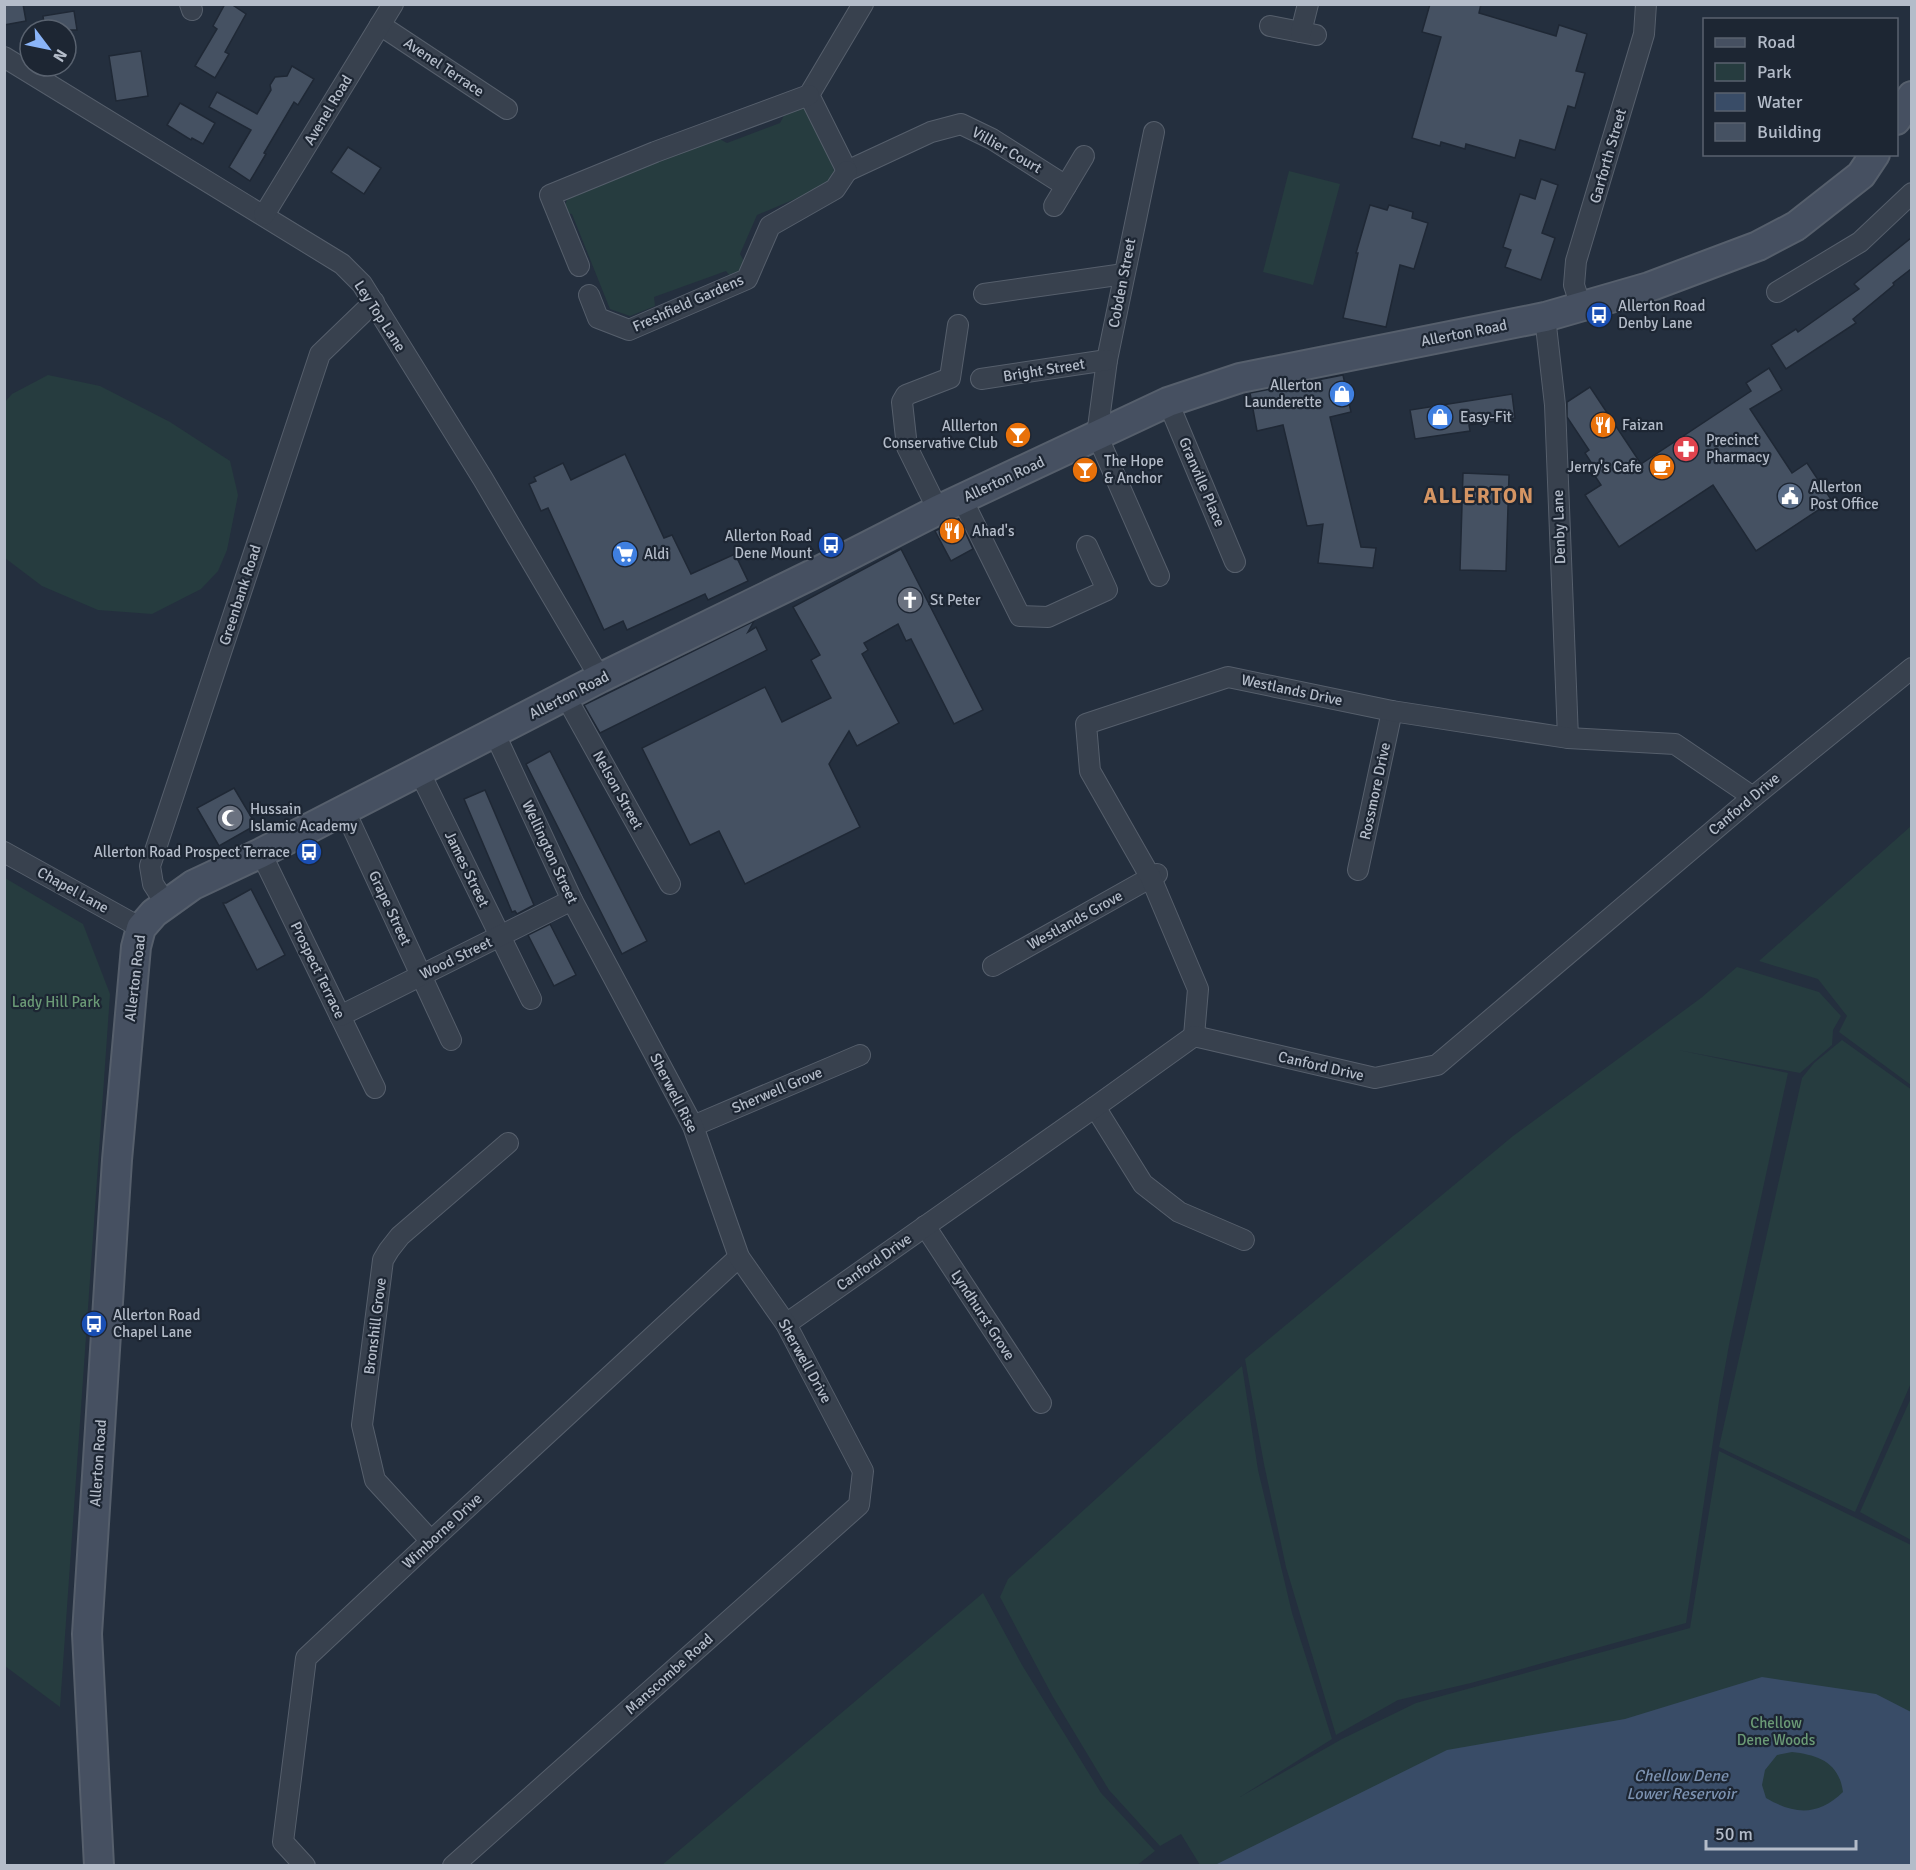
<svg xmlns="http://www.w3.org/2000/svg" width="1916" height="1870" font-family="Signika,sans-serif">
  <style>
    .green { fill: #263c3f }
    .water { fill: #394c67; fill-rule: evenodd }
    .building { fill: #455162; stroke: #1f2835; stroke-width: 1.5 }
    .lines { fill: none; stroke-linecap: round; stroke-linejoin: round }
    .street-casing { stroke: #565f6c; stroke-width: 22 }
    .secondary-casing { stroke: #565f6c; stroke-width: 32 }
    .street { stroke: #38414e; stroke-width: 20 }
    .secondary { stroke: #465061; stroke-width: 28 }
    .labels { text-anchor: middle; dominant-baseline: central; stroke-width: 4.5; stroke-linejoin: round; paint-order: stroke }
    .street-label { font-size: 15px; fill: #b4bcc9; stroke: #1d2633 }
    .poi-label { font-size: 15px; fill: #b4bcc9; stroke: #1d2633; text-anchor: start }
    .park-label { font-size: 15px; fill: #6b9a76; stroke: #1d2633 }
    .water-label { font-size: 16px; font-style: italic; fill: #7c92b1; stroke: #1d2633 }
    .district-label { font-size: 21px; font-weight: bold; letter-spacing: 1.5px; fill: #d59563; stroke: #1d2633 }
  </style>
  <rect width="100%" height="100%" fill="#242f3e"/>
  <!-- green -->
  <g class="green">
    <polygon points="802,107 811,113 834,170 834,178 828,185 757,215 740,254 745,263 743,270 731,277 726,271 654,297 655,306 630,316 610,309 572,214 562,212 569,195 714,136 727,143 780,123 788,108"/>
    <polygon points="1289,171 1340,184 1313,285 1263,272"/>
    <polygon points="48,375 100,386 170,422 230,461 238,495 227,550 218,571 201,589 152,614 98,610 42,586 5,558 5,402 12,394"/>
    <polygon points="1911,826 1911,1085 1839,1032 1847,1016 1818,979 1759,961"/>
    <polygon points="5,878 83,924 110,994 60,1707 5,1666"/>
    <polygon points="1737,967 1819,992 1841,1016 1833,1030 1832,1045 1800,1073 1678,1050 1788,1073 1729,1345 1719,1401 1686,1623 1471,1683 1398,1700 1336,1735 1286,1567 1264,1464 1245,1359 1513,1136 1701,998"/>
    <polygon points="1842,1040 1912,1090 1911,1383 1855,1512 1719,1447 1802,1078 1814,1063"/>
    <polygon points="1242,1366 1258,1470 1292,1613 1332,1739 1240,1797 1342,1739 1416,1703 1690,1628 1719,1451 1911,1545 1911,1865 1200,1865 1181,1834 1160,1846 1109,1790 1053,1697 1000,1597 1008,1579"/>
    <polygon points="1911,1398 1912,1540 1911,1540 1860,1512"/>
    <polygon points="983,1593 1022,1665 1101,1793 1155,1851 1136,1866 662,1865"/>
  </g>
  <!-- water -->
  <path class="water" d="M 1762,1677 L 1876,1694 L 1911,1712 L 1911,1865 L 1215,1865 L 1447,1750 L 1625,1719 ZM 1792,1752 C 1818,1755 1839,1762 1843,1792 C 1818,1816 1795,1815 1766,1798 L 1762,1785 L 1765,1770 L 1777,1755 Z"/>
  <!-- building -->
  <g class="building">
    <polygon points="4,4 23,4 26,21 4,25"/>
    <polygon points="225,4 231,4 246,14 225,52 229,54 215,78 195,66 217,29 213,26"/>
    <polygon points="1430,4 1481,4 1479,13 1556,36 1559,25 1587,34 1576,71 1585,73 1575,108 1568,106 1555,150 1520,140 1515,158 1466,144 1465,149 1441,142 1440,146 1412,138 1441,37 1422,32"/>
    <polygon points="74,11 77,30 45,30 43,16"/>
    <polygon points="141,51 148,96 116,101 109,56"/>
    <polygon points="292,66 314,79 298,105 294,102 264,153 266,154 250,181 229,167 251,130 209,107 217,92 257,114 271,90 270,85 275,77 287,76"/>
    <polygon points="180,103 215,123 203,144 192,138 191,140 167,125"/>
    <polygon points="348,147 381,168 364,194 331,172"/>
    <polygon points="1541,179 1558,185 1542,233 1555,238 1541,280 1505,267 1511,250 1503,247 1520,194 1535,199"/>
    <polygon points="1370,205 1387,210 1389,205 1413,212 1412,218 1428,223 1414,269 1400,265 1386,327 1343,318 1358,253 1356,253"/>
    <polygon points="1911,238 1911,269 1893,283 1894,285 1853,319 1856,323 1786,369 1771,345 1796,329 1798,332 1859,289 1854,284"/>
    <polygon points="1769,368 1782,390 1750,409 1792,473 1807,463 1832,501 1756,551 1713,485 1619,547 1585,495 1601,485 1591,470 1594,467 1585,453 1589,450 1567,417 1567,402 1590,387 1641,464 1751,391 1746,383"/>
    <polygon points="1343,375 1351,412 1330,417 1361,547 1376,548 1373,568 1318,563 1323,524 1307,526 1283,425 1257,431 1250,393"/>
    <polygon points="1512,394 1515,418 1469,425 1470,431 1415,439 1410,410"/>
    <polygon points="625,454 664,538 672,535 691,574 735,554 748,581 708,600 705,594 627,630 623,621 604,630 548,508 541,511 529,484 536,481 534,477 563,463 571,480"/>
    <polygon points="1463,473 1509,475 1506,571 1460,570"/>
    <polygon points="959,519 973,549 951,561 935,531"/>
    <polygon points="901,549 983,710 954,724 911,639 906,641 898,624 864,643 868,650 862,654 899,723 857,746 849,731 829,764 860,827 745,884 719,831 690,845 642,748 765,687 782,722 831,698 811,660 820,655 793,607"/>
    <polygon points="754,621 748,632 756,627 767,650 600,733 584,705"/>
    <polygon points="550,751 647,941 622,954 526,764"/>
    <polygon points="234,788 256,825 219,846 197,808"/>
    <polygon points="485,790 534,905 517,914 515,911 512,912 464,799"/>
    <polygon points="251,889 285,955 257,970 223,903 226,903"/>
    <polygon points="550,924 576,975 554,986 528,935"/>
  </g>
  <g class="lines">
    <!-- street casing -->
    <g class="street-casing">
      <g id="street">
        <polyline points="190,4 192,10"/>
        <polyline points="380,25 507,109"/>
        <polyline points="1270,26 1316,35"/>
        <polyline points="1301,32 1308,4"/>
        <polyline points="4,57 342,264 362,284 483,479 600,678"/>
        <polyline points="1154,132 1107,360 1097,435 1159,576"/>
        <polyline points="847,171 931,132 961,124 992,139 1066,186"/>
        <polyline points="847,171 809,95 863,4"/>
        <polyline points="1054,206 1084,156"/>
        <polyline points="264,215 393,4"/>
        <polyline points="579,266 550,195 655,152 809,95"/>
        <polyline points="1777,292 1860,242 1912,193"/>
        <polyline points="984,294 1124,274"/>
        <polyline points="589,295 598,318 629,330 747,279 770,226 835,189 847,171"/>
        <polyline points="1581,307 1574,285 1576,261 1644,34 1646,4"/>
        <polyline points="1545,317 1555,405 1568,738"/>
        <polyline points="981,379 1107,360"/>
        <polyline points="1168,402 1235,562"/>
        <polyline points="962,499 1020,616 1048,617 1107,590 1087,546"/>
        <polyline points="938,510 907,447 902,402 906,395 950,378 958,325"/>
        <polyline points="566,697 670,884"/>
        <polyline points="419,771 531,999"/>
        <polyline points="344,809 451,1040"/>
        <polyline points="4,852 141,928"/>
        <polyline points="261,853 375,1088"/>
        <polyline points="1358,870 1392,711"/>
        <polyline points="166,904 153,884 150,866 320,354 374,302"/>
        <polyline points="993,966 1157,874"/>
        <polyline points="340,1016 572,900"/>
        <polyline points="1194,1036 1198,989 1151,878 1090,771 1086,724 1228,677 1392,711 1568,738 1675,744 1753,797"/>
        <polyline points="1095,1107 1143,1184 1179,1212 1244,1240"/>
        <polyline points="693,1126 860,1055"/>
        <polyline points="925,1226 1041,1403"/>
        <polyline points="786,1324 1095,1107 1194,1036 1375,1078 1437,1065 1753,797 1912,668"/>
        <polyline points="431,1541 375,1480 362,1425 383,1260 389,1250 400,1236 508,1143"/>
        <polyline points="305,1866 283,1842 306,1658 431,1541 739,1257"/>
        <polyline points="453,1866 859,1505 863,1471 786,1324 739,1257 693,1126 572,900 494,732"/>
      </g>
    </g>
    <!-- secondary casing -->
    <g class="secondary-casing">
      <g id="secondary">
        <polyline points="1896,120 1912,96"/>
        <polyline points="99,1866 87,1634 117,1160 136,947 141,928 154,913 193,885 261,853 600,678 811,575 938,510 1168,402 1240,378 1545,317 1649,287 1758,246 1796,226 1861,175 1875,154"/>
      </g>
    </g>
    <!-- street -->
    <use href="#street" class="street"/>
    <!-- secondary -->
    <use href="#secondary" class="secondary"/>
  </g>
  <!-- icons -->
  <defs>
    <g id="bus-disc" transform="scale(1.35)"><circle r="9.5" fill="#1a4fb4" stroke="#1d2633"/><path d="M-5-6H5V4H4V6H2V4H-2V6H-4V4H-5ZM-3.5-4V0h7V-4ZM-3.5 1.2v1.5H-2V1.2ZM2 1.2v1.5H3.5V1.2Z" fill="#fff"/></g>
    <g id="shop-disc" transform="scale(1.35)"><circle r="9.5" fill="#3f7fe0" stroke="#1d2633"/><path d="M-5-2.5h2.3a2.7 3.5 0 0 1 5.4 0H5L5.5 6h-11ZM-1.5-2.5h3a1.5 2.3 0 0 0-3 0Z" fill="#fff"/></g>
    <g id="restaurant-disc" transform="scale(1.35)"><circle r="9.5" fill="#e8710a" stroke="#1d2633"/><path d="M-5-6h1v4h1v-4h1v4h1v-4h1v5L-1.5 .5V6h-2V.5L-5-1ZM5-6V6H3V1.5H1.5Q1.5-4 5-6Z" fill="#fff"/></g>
    <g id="bar-disc" transform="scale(1.35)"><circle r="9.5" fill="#e8710a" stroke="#1d2633"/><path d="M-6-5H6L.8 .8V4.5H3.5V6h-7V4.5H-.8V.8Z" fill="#fff"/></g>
    <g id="pharmacy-disc" transform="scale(1.35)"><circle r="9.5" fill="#e0444e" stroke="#1d2633"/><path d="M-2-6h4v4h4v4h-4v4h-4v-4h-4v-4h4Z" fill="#fff"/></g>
    <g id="cafe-disc" transform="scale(1.35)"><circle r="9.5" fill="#e8710a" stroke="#1d2633"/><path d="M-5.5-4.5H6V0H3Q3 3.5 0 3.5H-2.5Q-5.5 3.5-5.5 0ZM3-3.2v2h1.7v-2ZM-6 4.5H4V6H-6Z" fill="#fff"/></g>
    <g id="civic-disc" transform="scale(1.35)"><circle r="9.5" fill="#5c6f8a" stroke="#1d2633"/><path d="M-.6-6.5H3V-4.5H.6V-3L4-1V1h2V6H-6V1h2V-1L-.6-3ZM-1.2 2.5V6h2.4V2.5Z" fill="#fff"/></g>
    <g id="supermarket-disc" transform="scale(1.35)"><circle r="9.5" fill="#3f7fe0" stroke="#1d2633"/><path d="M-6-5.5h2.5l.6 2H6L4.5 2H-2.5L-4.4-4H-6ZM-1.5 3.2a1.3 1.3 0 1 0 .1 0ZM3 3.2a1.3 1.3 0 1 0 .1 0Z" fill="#fff"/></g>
    <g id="church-disc" transform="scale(1.35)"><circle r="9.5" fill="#6b7280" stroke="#1d2633"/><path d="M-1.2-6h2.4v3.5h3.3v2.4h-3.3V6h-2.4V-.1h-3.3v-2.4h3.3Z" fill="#fff"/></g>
    <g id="mosque-disc" transform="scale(1.35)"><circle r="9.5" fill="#6b7280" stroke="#1d2633"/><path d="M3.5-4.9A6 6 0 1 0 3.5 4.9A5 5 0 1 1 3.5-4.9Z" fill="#fff"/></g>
  </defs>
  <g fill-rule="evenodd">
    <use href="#bus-disc" x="1599" y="315"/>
    <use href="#shop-disc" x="1342" y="394"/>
    <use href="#shop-disc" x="1440" y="417"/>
    <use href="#restaurant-disc" x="1603" y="425"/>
    <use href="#bar-disc" x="1018" y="435"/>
    <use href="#pharmacy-disc" x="1686" y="449"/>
    <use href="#cafe-disc" x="1662" y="467"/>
    <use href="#bar-disc" x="1085" y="470"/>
    <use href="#civic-disc" x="1790" y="496"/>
    <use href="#restaurant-disc" x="952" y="531"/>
    <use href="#bus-disc" x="831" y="545"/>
    <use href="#supermarket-disc" x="625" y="554"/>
    <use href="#church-disc" x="910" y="600"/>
    <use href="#mosque-disc" x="230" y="818"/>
    <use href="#bus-disc" x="309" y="852"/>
    <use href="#bus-disc" x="94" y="1324"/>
  </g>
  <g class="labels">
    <!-- street labels -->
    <g class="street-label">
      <text transform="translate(444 67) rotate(34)">Avenel Terrace</text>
      <text transform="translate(328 110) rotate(-59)">Avenel Road</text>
      <text transform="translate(1007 150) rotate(30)">Villier Court</text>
      <text transform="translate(1608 156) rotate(-74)">Garforth Street</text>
      <text transform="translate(1122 283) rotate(-79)">Cobden Street</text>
      <text transform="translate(688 303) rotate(-24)">Freshfield Gardens</text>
      <text transform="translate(380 316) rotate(57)">Ley Top Lane</text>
      <text transform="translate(1464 333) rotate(-11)">Allerton Road</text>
      <text transform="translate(1044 370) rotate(-9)">Bright Street</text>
      <text transform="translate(1004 479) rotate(-25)">Allerton Road</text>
      <text transform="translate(1202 482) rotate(67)">Granville Place</text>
      <text transform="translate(1559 527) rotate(-92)">Denby Lane</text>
      <text transform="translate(240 595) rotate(-72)">Greenbank Road</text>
      <text transform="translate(1292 690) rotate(12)">Westlands Drive</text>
      <text transform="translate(569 695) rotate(-27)">Allerton Road</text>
      <text transform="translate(618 790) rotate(61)">Nelson Street</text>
      <text transform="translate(1375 791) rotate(-78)">Rossmore Drive</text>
      <text transform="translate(1744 804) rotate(-40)">Canford Drive</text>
      <text transform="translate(550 852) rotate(65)">Wellington Street</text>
      <text transform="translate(467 869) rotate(64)">James Street</text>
      <text transform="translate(73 890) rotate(29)">Chapel Lane</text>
      <text transform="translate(390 908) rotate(65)">Grape Street</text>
      <text transform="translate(1075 920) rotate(-29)">Westlands Grove</text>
      <text transform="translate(456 958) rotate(-26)">Wood Street</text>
      <text transform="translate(318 970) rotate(64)">Prospect Terrace</text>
      <text transform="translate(135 978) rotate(-83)">Allerton Road</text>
      <text transform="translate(1321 1066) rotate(13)">Canford Drive</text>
      <text transform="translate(777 1090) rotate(-23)">Sherwell Grove</text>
      <text transform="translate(674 1093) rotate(63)">Sherwell Rise</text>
      <text transform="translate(874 1262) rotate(-35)">Canford Drive</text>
      <text transform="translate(983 1315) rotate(57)">Lyndhurst Grove</text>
      <text transform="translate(375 1326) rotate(-83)">Bronshill Grove</text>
      <text transform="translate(805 1361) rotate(61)">Sherwell Drive</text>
      <text transform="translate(98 1463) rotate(-86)">Allerton Road</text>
      <text transform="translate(442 1531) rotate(-43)">Wimborne Drive</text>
      <text transform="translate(669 1674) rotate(-42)">Manscombe Road</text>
    </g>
    <!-- poi labels -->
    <g class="poi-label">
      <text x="1618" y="306">Allerton Road<tspan x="1618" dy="17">Denby Lane</tspan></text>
      <text x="1322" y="385" text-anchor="end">Allerton<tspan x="1322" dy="17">Launderette</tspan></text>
      <text x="1460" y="417">Easy-Fit</text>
      <text x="1622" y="425">Faizan</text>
      <text x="998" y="426" text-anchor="end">Alllerton<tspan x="998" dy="17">Conservative Club</tspan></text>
      <text x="1706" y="440">Precinct<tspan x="1706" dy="17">Pharmacy</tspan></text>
      <text x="1104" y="461">The Hope<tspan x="1104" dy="17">&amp; Anchor</tspan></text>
      <text x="1642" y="467" text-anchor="end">Jerry's Cafe</text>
      <text x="1810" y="487">Allerton<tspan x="1810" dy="17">Post Office</tspan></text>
      <text x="972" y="531">Ahad's</text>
      <text x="812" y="536" text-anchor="end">Allerton Road<tspan x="812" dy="17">Dene Mount</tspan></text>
      <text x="644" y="554">Aldi</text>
      <text x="930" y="600">St Peter</text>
      <text x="250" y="809">Hussain<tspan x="250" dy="17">Islamic Academy</tspan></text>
      <text x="290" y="852" text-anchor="end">Allerton Road Prospect Terrace</text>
      <text x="113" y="1315">Allerton Road<tspan x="113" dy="17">Chapel Lane</tspan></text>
    </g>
    <!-- park labels -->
    <g class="park-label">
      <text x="56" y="1002">Lady Hill Park</text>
      <text x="1776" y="1723">Chellow<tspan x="1776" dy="17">Dene Woods</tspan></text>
    </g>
    <!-- water labels -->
    <g class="water-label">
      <text x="1681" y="1776">Chellow Dene<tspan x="1681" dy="18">Lower Reservoir</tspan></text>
    </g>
    <!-- district labels -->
    <g class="district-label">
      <text x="1479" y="496">ALLERTON</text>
    </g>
  </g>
  <!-- border -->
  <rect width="1916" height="1870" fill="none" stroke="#b4bcc9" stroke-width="12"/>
  <!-- legend -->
  <rect x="1703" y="18" width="195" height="138" fill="#1d2633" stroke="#59626f" stroke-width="1.5"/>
  <rect x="1715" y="38" width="30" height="9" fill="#465061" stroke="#59626f" stroke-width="1.5"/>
  <text x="1757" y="48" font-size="18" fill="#b4bcc9">Road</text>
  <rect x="1715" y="63" width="30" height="18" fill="#263c3f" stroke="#59626f" stroke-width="1.5"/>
  <text x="1757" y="78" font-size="18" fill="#b4bcc9">Park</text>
  <rect x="1715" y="93" width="30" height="18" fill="#394c67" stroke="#59626f" stroke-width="1.5"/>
  <text x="1757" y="108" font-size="18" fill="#b4bcc9">Water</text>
  <rect x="1715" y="123" width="30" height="18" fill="#455162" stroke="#59626f" stroke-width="1.5"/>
  <text x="1757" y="138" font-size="18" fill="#b4bcc9">Building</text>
  <!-- north arrow -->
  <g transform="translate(48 48) rotate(122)"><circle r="28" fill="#1d2633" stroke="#59626f" stroke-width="1.5"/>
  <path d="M0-4.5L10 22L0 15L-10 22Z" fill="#8ab4f8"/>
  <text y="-9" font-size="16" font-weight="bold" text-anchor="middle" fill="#b4bcc9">N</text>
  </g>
  <!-- scale -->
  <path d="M1706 1840v9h150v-9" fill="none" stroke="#b4bcc9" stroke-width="3"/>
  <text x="1715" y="1840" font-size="18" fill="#b4bcc9" stroke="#1d2633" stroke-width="4.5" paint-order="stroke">50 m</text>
</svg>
